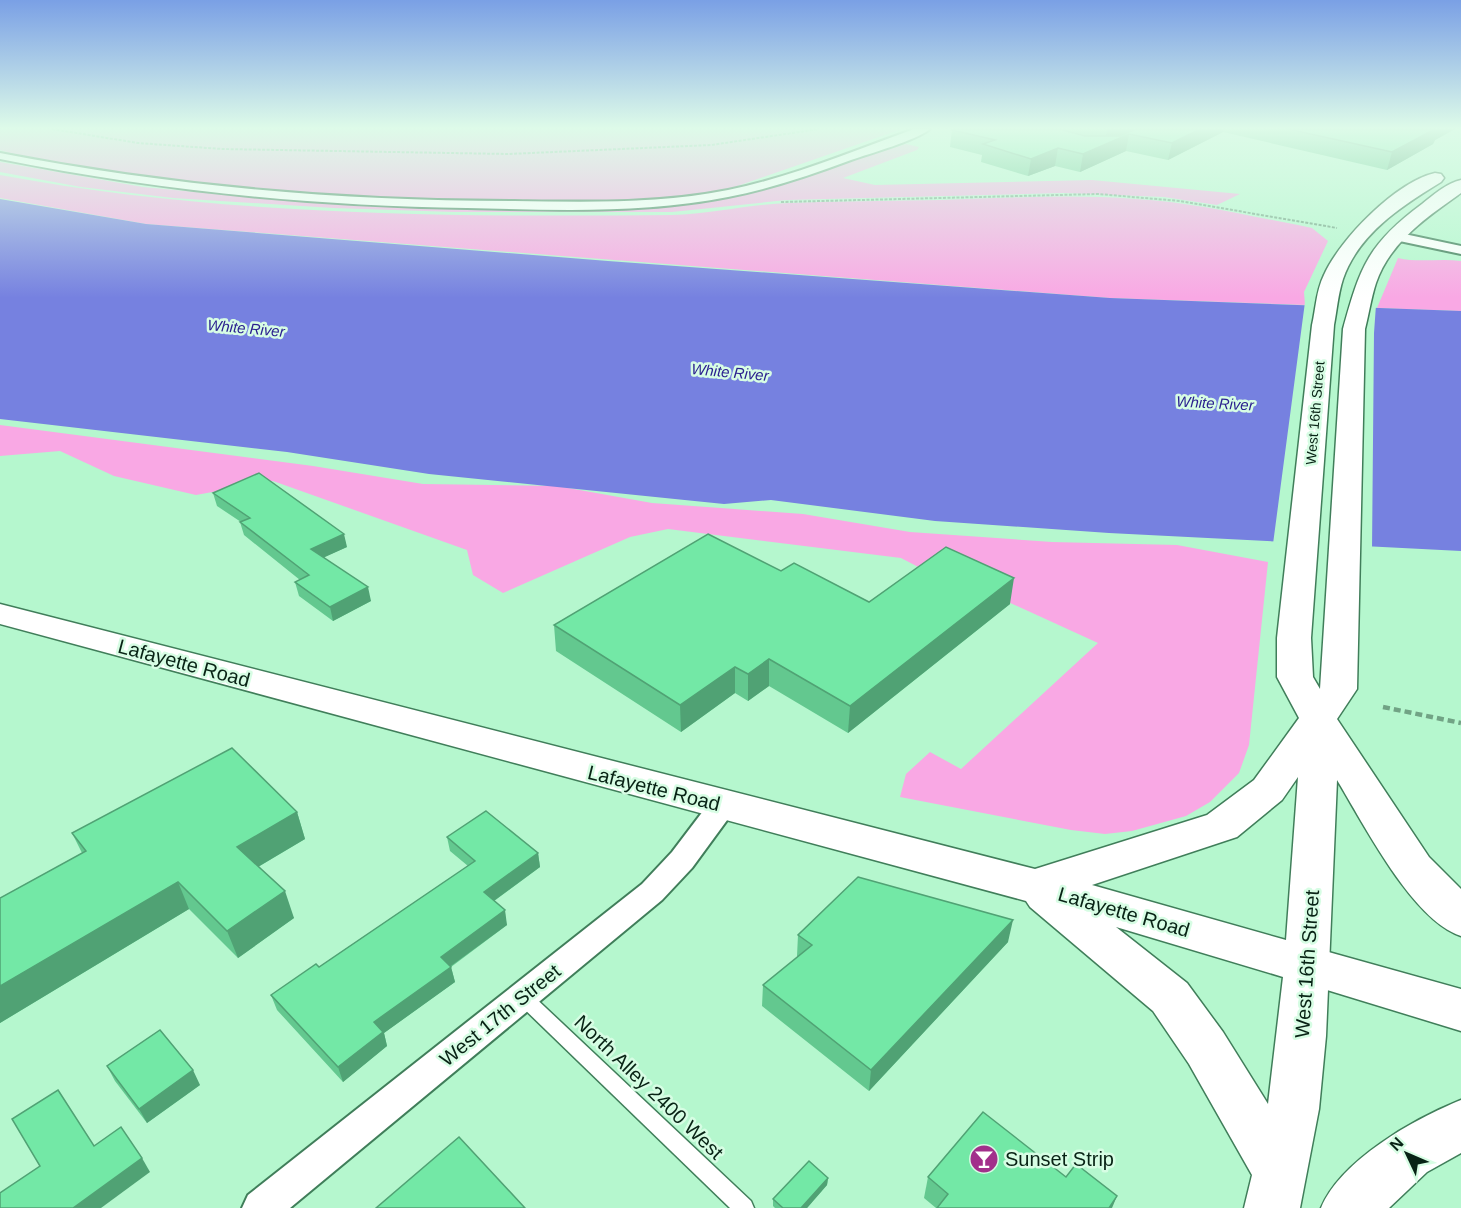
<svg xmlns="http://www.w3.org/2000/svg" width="1461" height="1208" font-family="Helvetica,sans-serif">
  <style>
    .green { fill: #f9a8e4 }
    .water { fill: #7681e0 }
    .pier { fill: #b5f7ce }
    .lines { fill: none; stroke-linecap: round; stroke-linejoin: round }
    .lane-casing { stroke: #407e5a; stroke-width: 3 }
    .street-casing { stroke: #407e5a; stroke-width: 4 }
    .secondary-casing { stroke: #407e5a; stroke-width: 3 }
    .primary-casing { stroke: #407e5a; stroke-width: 3 }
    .path-far1 { stroke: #71a385; stroke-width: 2; stroke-dasharray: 3 1.5; stroke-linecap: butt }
    .path { stroke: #71a385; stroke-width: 4.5; stroke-dasharray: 7 4; stroke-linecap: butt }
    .lane { fill: #fff; fill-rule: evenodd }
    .street { fill: #fff; fill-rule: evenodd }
    .secondary { fill: #fff; fill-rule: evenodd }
    .primary { fill: #fff; fill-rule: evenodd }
    .wall { fill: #63c88f }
    .shaded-wall { fill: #50a274 }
    .building { fill: #73e8a6; stroke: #50a274; stroke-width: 1.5 }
    .labels { text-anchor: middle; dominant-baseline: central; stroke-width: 5; stroke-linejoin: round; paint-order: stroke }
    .far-street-label { font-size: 14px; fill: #082315; stroke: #d7fde4 }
    .far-water-label { font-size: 15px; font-style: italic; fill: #2b208f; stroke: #d7fde4 }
    .near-street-label { font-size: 20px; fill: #082315; stroke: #d7fde4 }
    .near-poi-label { font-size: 20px; fill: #082315; stroke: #d7fde4; text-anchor: start }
  </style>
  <rect width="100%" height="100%" fill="#b5f7ce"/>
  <!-- green -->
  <g class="green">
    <polygon points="0,129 902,129 726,190 635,202 332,198 62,168 0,150"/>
    <polygon points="906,144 919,147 917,150 843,178 875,185 1092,180 1240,194 1217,205 1164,197 1063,193 787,200 672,212 454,212 334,208 173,198 81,187 0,172 0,162 143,187 300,202 432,208 606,209 675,206 738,196"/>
    <path d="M 0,175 C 221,216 448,217 672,215 C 711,214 750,204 789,203 C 839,201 890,201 940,200 C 1005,198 1071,194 1136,199 C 1191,202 1244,215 1298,225 L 1312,228 L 1328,241 L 1304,292 L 1305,305 L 1110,298 L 146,224 L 0,198 Z"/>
    <path d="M 1398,258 C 1419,263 1440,258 1461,261 L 1461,311 L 1377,308 Z"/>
    <polygon points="0,425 313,466 423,484 557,486 652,503 803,514 910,532 1052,542 1177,545 1268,562 1249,745 1239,773 1210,802 1186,816 1132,831 1105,834 1071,830 900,797 906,774 930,752 961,769 1098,643 934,568 928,572 901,558 668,529 630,537 503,593 473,575 467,550 273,481 196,495 114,476 60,451 0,456"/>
  </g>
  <!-- water -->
  <polygon class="water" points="0,199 146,224 608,261 1110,298 1461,311 1461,551 1109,533 935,521 771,500 724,504 429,474 287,452 0,419"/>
  <!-- pier -->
  <polygon class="pier" points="1305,302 1376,305 1374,333 1372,550 1273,544"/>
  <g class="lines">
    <!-- lane casing -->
    <g class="lane-casing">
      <polygon id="lane" points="523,990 529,992 751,1201 754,1208 730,1208 517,1002 514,997 517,992"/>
    </g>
    <!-- street casing -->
    <g class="street-casing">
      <g id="street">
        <path d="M 914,129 L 930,129 C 915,141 871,153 851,160 C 811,175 770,189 728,197 C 643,214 554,210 467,208 C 310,206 154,190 0,159 L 0,153 C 170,186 341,201 514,201 C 586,202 658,204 728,190 C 792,177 853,151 914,129 Z"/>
        <polygon points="1395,232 1461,246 1461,254 1390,239 1388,236"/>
        <polygon points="723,795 733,798 737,805 733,812 692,868 662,900 290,1208 242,1208 248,1195 642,884 672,852 713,798"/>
      </g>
    </g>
    <!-- secondary casing -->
    <g class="secondary-casing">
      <polygon id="secondary" points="1307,946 1461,989 1461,1031 1291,979 1284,965 1291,951"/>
    </g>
    <!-- primary casing -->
    <g class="primary-casing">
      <g id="primary">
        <path d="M 1435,173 L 1441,174 L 1444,178 L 1441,182 C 1402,206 1359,233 1343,279 C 1338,294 1337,310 1334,325 L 1311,638 L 1313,677 L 1320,689 L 1343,329 C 1360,267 1368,244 1422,204 C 1433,195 1447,183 1461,180 L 1461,193 C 1427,217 1390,242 1376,283 C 1371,298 1369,314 1365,329 L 1357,689 L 1337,719 L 1429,857 L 1461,889 L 1461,936 C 1412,920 1364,824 1337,780 L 1326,1036 L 1319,1109 L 1300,1208 L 1244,1208 L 1252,1175 L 1189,1064 L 1153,1011 L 1030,907 L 1026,901 L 0,624 L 0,604 L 1035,869 L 1207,815 L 1254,780 L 1299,718 L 1277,677 L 1277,638 L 1312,325 C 1316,308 1316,291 1324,275 C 1340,239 1396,182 1435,173 ZM 1298,777 L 1286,940 L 1092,885 L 1237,837 L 1282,800 ZM 1116,927 L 1283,977 L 1268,1104 L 1223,1032 L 1187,983 Z"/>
        <path d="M 1461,1100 L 1461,1153 L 1427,1172 L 1389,1208 L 1321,1208 C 1341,1160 1414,1119 1461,1100 Z"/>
      </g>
    </g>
    <!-- path-far1 -->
    <g class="path-far1">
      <polyline points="52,129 138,143 222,149 508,154 711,145 819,129"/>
      <polyline points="781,202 1098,194 1180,201 1337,228"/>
    </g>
    <!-- path -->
    <polyline class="path" points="1383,707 1461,723"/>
    <!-- lane -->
    <use href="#lane" class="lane"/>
    <!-- street -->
    <use href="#street" class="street"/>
    <!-- secondary -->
    <use href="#secondary" class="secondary"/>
    <!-- primary -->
    <use href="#primary" class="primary"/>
  </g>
  <!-- wall -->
  <g class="wall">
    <polygon points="952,129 1455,129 1435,140 1433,144 1387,170 1223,132 1168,160 1126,151 1080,172 1055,166 1028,176 981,162 982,155 950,147"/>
    <polygon points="213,493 347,547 324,557 371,601 333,621 299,596 295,582 300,580 244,535 240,522 241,522 217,506"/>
    <polygon points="781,571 869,602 1010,604 848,733 769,686 748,701 735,693 681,732 556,651 554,625"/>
    <polygon points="297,812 305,839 258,867 294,918 238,958 189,909 0,1023 0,898 82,853 72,833"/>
    <polygon points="447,837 538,853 540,867 494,901 507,925 451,967 455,982 384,1033 387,1046 343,1082 277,1010 271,995 319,967 468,866 450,851"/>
    <polygon points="798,935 1008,942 869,1091 762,1006 763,985 798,957 797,956"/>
    <polygon points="107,1066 200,1085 147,1123 115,1081"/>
    <polygon points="928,1177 1066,1177 1112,1208 936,1208 924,1198"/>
    <polygon points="828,1178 827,1185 807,1208 775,1208 773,1206 773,1199"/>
  </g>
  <!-- shaded-wall -->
  <g class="shaded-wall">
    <polygon points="1107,129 1151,129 1129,134 1126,151 1080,172 1083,154 1104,145"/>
    <polygon points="1200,129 1224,129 1223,132 1168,160 1172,143"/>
    <polygon points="1434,129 1455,129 1435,140 1433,144 1387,170 1392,152"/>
    <polygon points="1058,148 1055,166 1028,176 1031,159"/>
    <polygon points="344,534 347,547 314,562 311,549"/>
    <polygon points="1014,578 1010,604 848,733 850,706"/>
    <polygon points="368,587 371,601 333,621 330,607"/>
    <polygon points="769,659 769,686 748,701 748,674"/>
    <polygon points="735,667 735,693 681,732 680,705"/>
    <polygon points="297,812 305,839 246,874 237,847"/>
    <polygon points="538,853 540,867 487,906 484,892"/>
    <polygon points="178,882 189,909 0,1023 0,986"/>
    <polygon points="285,891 294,918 238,958 227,931"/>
    <polygon points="505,910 507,925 444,971 441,957"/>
    <polygon points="1013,920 1008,942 869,1091 871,1070"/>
    <polygon points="451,967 455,982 384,1033 387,1046 343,1082 338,1067 374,1022"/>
    <polygon points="193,1070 200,1085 147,1123 139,1109"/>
    <polygon points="142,1158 150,1172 101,1208 73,1208"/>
    <polygon points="828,1178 827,1185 807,1208 801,1208"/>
    <polygon points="1117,1196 1112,1208 1109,1208"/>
  </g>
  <!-- building -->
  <g class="building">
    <polygon points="953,129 1059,129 1085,136 1120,136 1136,129 1200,129 1172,143 1129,134 1083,154 1058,148 1031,159 983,144 995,140 952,130"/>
    <polygon points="1288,129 1435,129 1392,152"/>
    <polygon points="259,473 344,534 311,549 368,587 330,607 295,582 309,575 240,522 250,518 213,493"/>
    <polygon points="708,534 781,571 794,563 869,602 946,547 1014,578 850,706 769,659 748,674 735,667 680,705 554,625"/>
    <polygon points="232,748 297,812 237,847 285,891 227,931 178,882 0,986 0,898 86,851 72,833"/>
    <polygon points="486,811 538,853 484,892 505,910 441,957 451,967 374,1022 383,1032 338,1067 271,995 316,964 319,967 475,861 447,837"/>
    <polygon points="858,877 1013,920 871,1070 763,985 812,945 798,935"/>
    <polygon points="160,1030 193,1070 139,1109 107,1066"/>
    <polygon points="58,1090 94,1146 121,1127 142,1158 73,1208 0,1208 0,1193 40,1166 12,1119"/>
    <polygon points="983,1112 1066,1177 1076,1164 1117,1196 1109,1208 937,1208 948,1194 928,1177"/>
    <polygon points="459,1137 525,1208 376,1208"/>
    <polygon points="809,1161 828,1178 801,1208 783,1208 773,1199"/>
  </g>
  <!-- sky -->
  <linearGradient id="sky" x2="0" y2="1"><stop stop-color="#7aa0e5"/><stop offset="0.43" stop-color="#defbe9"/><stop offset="1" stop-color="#defbe9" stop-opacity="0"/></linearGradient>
  <rect width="1461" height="298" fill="url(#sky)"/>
  <!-- icons -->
  <defs>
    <g id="bar-disc" transform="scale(1.5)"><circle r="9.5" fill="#a2308b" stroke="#d7fde4"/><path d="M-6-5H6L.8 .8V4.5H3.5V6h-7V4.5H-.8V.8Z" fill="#fff"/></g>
  </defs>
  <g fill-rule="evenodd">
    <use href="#bar-disc" x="984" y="1159"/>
  </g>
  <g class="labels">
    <!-- far-street labels -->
    <g class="far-street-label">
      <text transform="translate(1315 413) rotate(-85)">West 16th Street</text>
    </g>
    <!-- far-water labels -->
    <g class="far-water-label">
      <text transform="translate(246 328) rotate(5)">White River</text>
      <text transform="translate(730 372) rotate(5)">White River</text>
      <text transform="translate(1215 403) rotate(3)">White River</text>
    </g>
    <!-- near-street labels -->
    <g class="near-street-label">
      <text transform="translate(184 663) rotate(15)">Lafayette Road</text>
      <text transform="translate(654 788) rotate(14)">Lafayette Road</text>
      <text transform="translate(1124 912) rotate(16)">Lafayette Road</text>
      <text transform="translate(1307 964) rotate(-86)">West 16th Street</text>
      <text transform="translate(500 1015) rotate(-39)">West 17th Street</text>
      <text transform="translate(649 1087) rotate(44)">North Alley 2400 West</text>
    </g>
    <!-- near-poi labels -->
    <g class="near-poi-label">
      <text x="1005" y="1159">Sunset Strip</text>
    </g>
  </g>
  <!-- north arrow -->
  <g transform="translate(1407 1154) rotate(314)" stroke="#d7fde4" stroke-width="4.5" paint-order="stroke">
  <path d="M0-4.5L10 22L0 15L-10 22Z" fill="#082315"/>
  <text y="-9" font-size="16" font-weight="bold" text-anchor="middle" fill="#082315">N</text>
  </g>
</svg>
